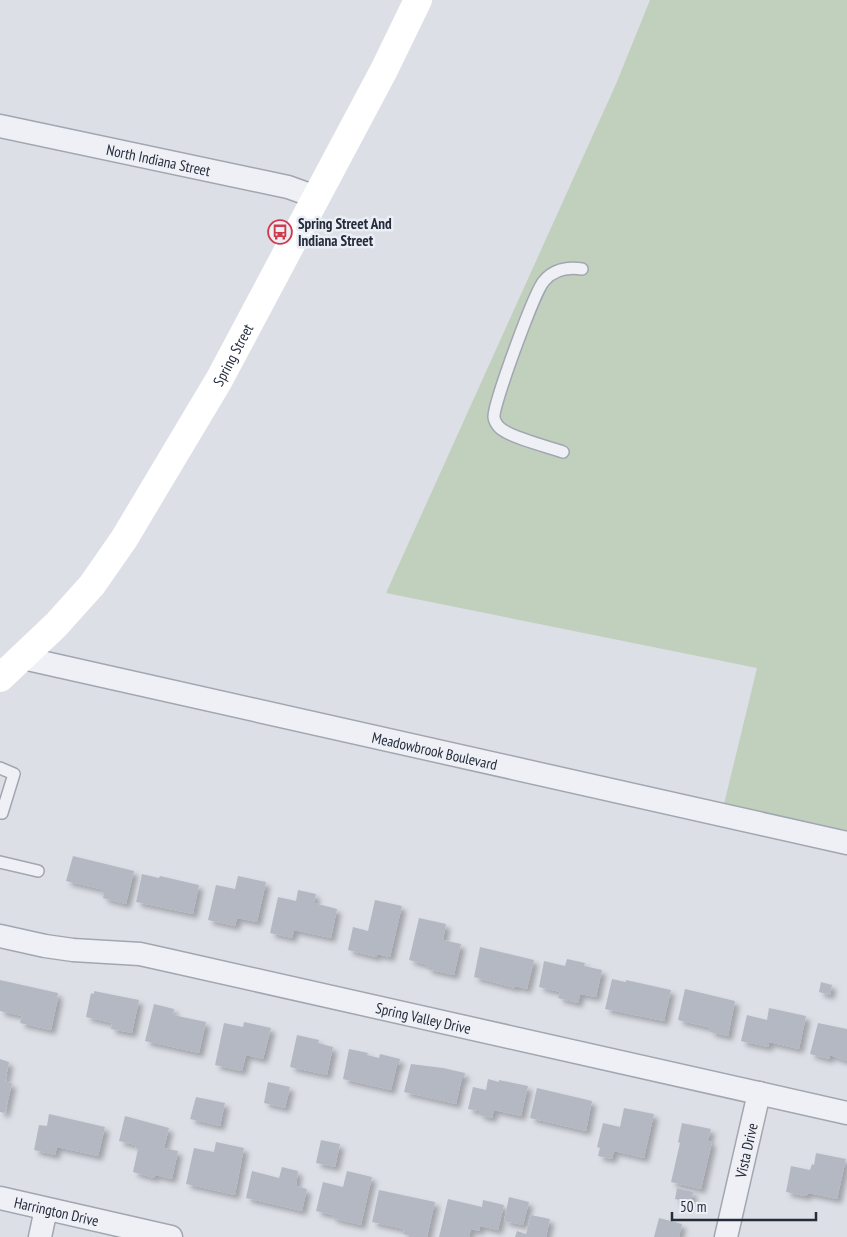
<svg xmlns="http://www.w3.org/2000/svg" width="847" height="1237" font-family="'PT Sans Narrow',sans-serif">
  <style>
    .green { fill: #c1d0bd }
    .building { fill: #b3b8c3; filter: url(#shadow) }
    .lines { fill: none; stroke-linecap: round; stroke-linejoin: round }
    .lane-casing { stroke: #a1a6b0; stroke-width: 14 }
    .street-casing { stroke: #a1a6b0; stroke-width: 25 }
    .lane { stroke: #eef0f5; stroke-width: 11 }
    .street { stroke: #eef0f5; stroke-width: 22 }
    .secondary { stroke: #fff; stroke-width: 28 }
    .labels { text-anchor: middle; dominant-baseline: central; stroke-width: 5; stroke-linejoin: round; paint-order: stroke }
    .street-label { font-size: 15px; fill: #252d3d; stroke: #ebeef4 }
    .poi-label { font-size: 15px; font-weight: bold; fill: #252d3d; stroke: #ebeef4; text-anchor: start }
  </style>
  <defs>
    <filter id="shadow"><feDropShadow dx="4.5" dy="4.5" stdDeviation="2.5" flood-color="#0004"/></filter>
  </defs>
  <rect width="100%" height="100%" fill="#dcdfe6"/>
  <!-- green -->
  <polygon class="green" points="650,0 847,0 847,836 723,808 757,668 386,593 616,84"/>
  <!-- building -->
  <g class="building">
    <polygon points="73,856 134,871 126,904 103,898 104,893 100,892 100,889 66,881"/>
    <polygon points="142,874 159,878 160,876 199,885 193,914 136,902"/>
    <polygon points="238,876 266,882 257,922 237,918 235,926 208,920 216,885 235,889"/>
    <polygon points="298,890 316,894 314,903 337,909 331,938 294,930 292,938 270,933 278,897 296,901"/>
    <polygon points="375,900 402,906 390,957 377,954 376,957 348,950 353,927 368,931"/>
    <polygon points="419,918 446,924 443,940 461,944 454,975 427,969 428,965 409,960"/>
    <polygon points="480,947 534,960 527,989 515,986 515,988 474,977"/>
    <polygon points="567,959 585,963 584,966 602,970 596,997 580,994 578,1003 558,998 560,992 539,987 544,961 565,966"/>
    <polygon points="612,979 626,982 626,980 671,990 664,1021 605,1009"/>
    <polygon points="0,980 58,993 57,998 58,998 51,1030 20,1023 22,1016 0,1011"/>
    <polygon points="821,982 832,985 830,995 819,992"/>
    <polygon points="685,989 735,1001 728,1036 710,1032 711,1028 678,1020"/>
    <polygon points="94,991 139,1000 132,1033 111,1029 112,1023 86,1017 91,993 94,994"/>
    <polygon points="154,1004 174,1009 173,1015 206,1022 199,1053 145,1041"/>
    <polygon points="769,1008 806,1016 799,1049 769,1042 768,1047 741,1041 747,1015 767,1020"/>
    <polygon points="244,1022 271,1028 263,1059 246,1055 242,1071 215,1065 224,1023 243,1027"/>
    <polygon points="818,1023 847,1029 847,1061 830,1055 829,1059 810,1054"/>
    <polygon points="297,1035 319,1040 318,1043 333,1047 327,1075 290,1067"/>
    <polygon points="349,1049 368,1053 367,1055 379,1058 380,1054 400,1059 399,1065 397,1065 391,1090 343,1079"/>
    <polygon points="0,1059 9,1062 5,1082 12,1083 5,1113 0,1112"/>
    <polygon points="411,1064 443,1068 465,1073 464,1078 462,1078 456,1104 404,1092"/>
    <polygon points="488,1079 499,1082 499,1080 528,1086 521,1116 494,1110 492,1118 479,1115 480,1111 468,1109 473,1087 486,1090"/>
    <polygon points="268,1082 290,1087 285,1108 264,1103"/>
    <polygon points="537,1088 592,1101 586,1131 530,1118"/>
    <polygon points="196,1097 225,1103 220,1126 190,1119"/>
    <polygon points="624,1108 654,1114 644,1158 614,1151 612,1159 598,1156 600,1148 597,1147 603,1123 620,1127"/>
    <polygon points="49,1114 105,1127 98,1156 57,1147 55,1155 34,1150 39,1125 47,1126"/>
    <polygon points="125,1116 169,1128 164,1148 178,1151 172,1179 155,1175 154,1178 133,1172 138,1149 135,1148 136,1145 119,1141"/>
    <polygon points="682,1123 711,1129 708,1141 712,1142 701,1189 671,1182 680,1143 678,1142"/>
    <polygon points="321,1140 340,1144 335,1167 316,1163"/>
    <polygon points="216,1142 244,1148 235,1195 186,1184 194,1148 214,1152"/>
    <polygon points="816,1153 846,1159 837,1199 809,1193 805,1196 786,1192 791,1166 810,1170 812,1164 814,1165"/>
    <polygon points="282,1167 298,1171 296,1186 307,1189 302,1211 246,1198 252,1171 279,1178"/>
    <polygon points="347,1171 372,1177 361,1225 332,1218 333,1215 316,1211 323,1182 343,1187"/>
    <polygon points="677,1188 693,1192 691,1202 675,1199"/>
    <polygon points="379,1190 435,1202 427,1237 416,1237 403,1234 404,1229 372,1222"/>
    <polygon points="509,1197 529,1202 523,1225 504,1221"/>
    <polygon points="448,1199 482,1207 483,1200 504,1205 498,1230 480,1226 479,1231 471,1229 469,1237 439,1237"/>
    <polygon points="531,1215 550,1219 546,1237 515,1237 517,1231 526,1234"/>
    <polygon points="659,1218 682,1224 679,1237 654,1237"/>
  </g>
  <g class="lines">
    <!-- lane casing -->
    <g class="lane-casing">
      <g id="lane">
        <path d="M 563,452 C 549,447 508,437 499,427 C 497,425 494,420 494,417 C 493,405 535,290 544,281 C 554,269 568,267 582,269"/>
        <polyline points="0,768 14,774 2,813 0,813"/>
        <polyline points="0,862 38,871"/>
      </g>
    </g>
    <!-- street casing -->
    <g class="street-casing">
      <g id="street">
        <path id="s1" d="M 0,126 L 288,187 L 316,197"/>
        <path id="s2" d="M 23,658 L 847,843"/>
        <path id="s3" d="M 0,936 L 45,946 L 73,950 L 140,954 L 167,960 L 847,1113"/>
        <path id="s4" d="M 0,1198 L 171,1237"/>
        <polyline points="40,1237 46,1209"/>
        <path id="s5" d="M 726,1237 L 759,1093"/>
      </g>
    </g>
    <!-- lane -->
    <use href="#lane" class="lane"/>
    <!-- street -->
    <use href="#street" class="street"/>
    <!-- secondary -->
    <path class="secondary" id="s6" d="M 0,678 L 56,625 L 92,585 L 124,539 L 219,380 L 384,70 L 418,0"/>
  </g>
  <!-- icons -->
  <defs>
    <g id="bus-ring" transform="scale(1.25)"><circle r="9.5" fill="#ebeef4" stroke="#d03c4c" stroke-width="1.5"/><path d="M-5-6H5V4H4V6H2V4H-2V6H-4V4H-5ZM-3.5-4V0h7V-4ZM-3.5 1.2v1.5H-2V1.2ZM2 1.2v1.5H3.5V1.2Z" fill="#d03c4c"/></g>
  </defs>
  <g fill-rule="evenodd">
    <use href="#bus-ring" x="280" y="232"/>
  </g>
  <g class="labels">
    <!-- street labels -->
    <g class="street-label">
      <text stroke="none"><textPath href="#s1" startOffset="162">North Indiana Street</textPath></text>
      <text stroke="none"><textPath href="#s6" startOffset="401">Spring Street</textPath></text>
      <text stroke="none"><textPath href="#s2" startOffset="422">Meadowbrook Boulevard</textPath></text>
      <text stroke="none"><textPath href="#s3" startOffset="432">Spring Valley Drive</textPath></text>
      <text stroke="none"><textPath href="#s5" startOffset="89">Vista Drive</textPath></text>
      <text stroke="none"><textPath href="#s4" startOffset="58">Harrington Drive</textPath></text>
    </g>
    <!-- poi labels -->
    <g class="poi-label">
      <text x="298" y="223">Spring Street And<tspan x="298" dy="17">Indiana Street</tspan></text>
    </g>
  </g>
  <!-- scale -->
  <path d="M672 1212v8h144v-8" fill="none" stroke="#252d3d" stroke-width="2.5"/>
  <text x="680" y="1212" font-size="15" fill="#252d3d" stroke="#ebeef4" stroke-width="4" paint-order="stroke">50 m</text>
</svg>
